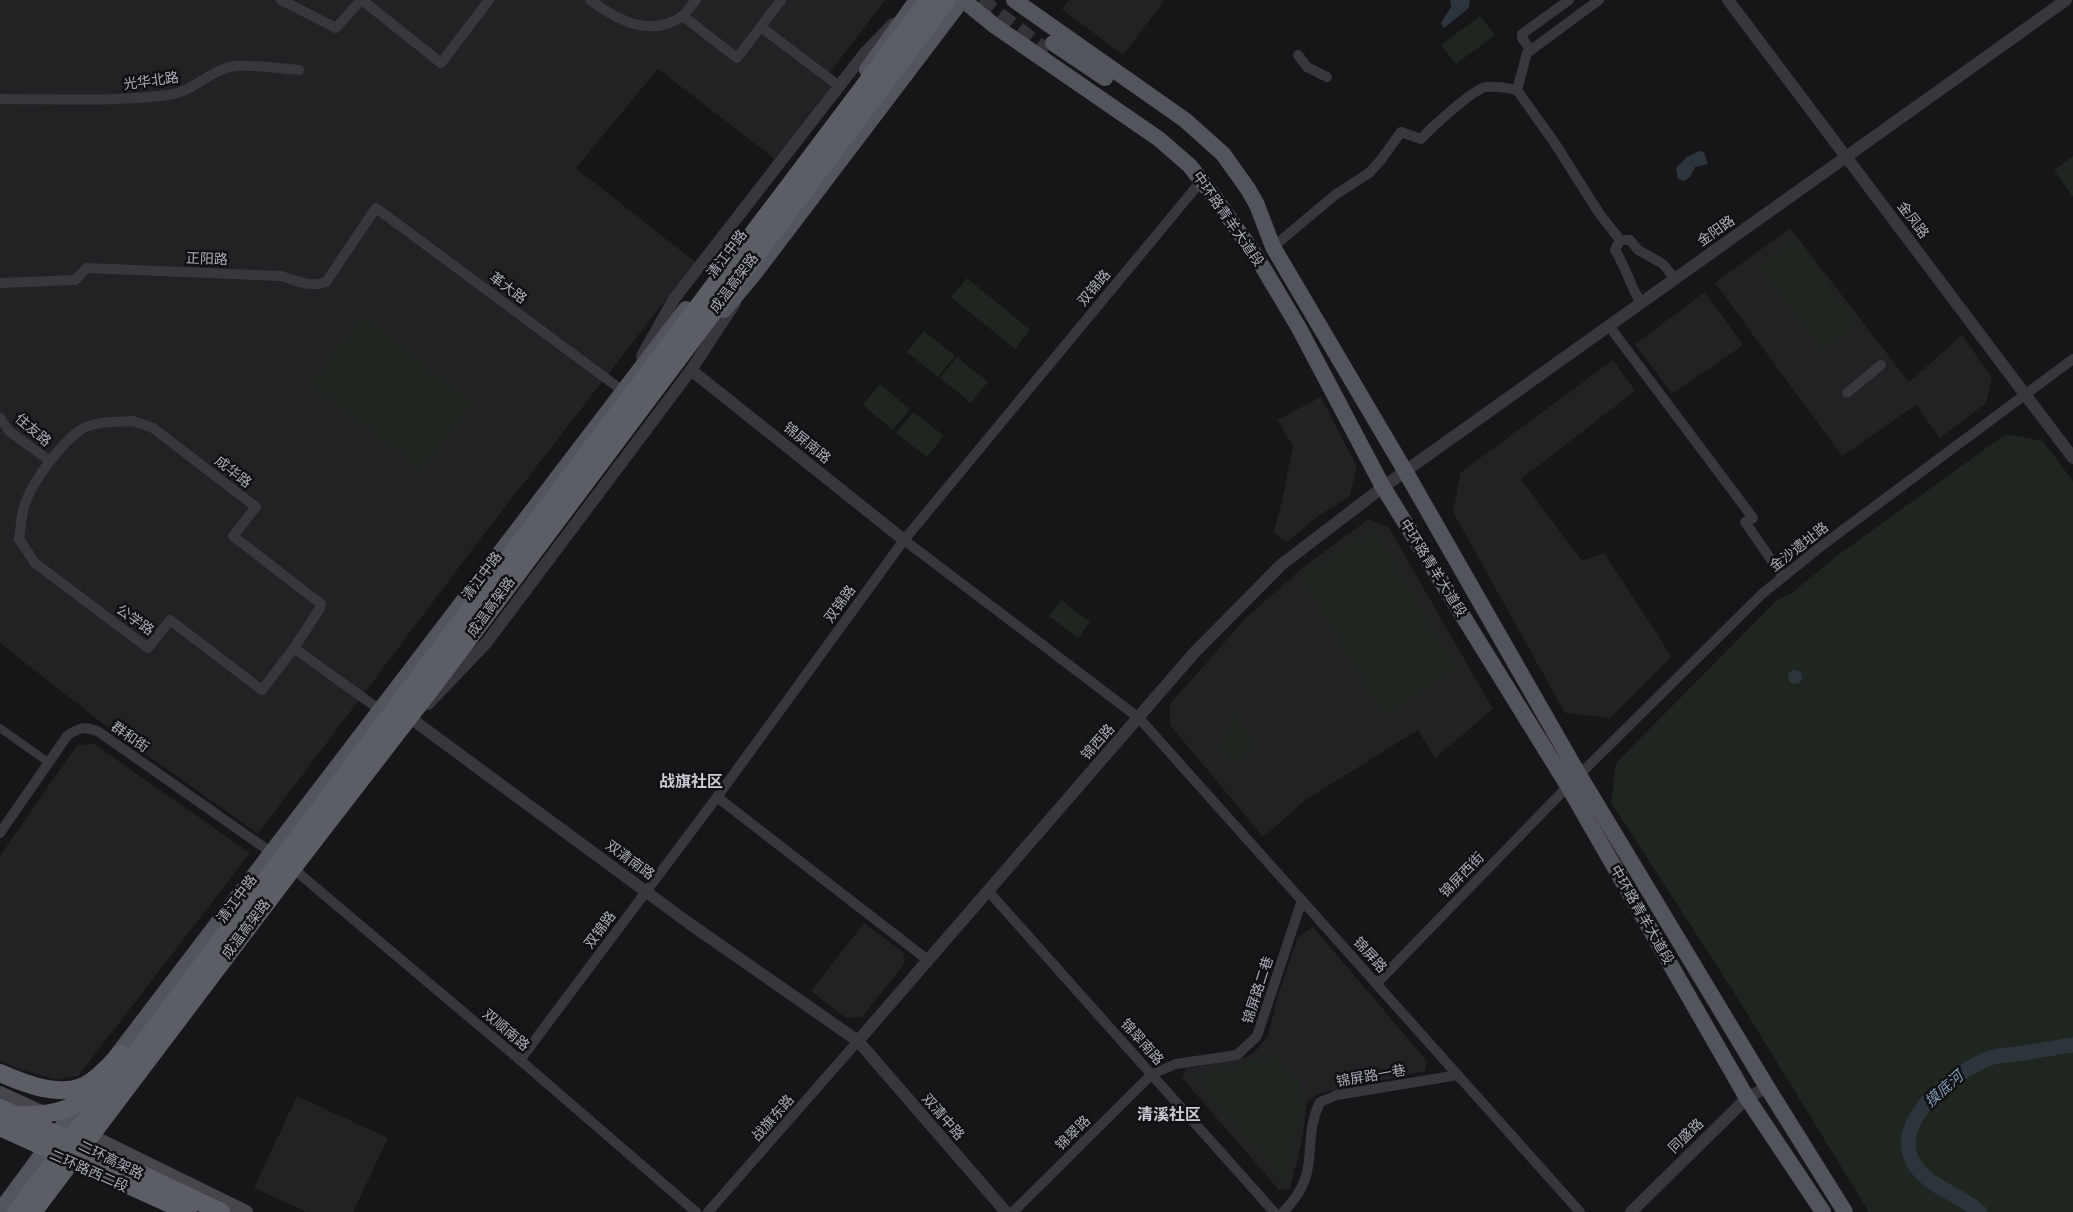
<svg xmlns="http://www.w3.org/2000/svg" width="2073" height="1212" font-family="'Varela Round','Noto Sans SC',sans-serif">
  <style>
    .built { fill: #222225 }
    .green { fill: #1e261f }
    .water { fill: #2c353c }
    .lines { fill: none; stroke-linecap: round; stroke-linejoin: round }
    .river { stroke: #2c353c; stroke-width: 15 }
    .primary-tunnel { stroke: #333438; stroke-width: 16; stroke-dasharray: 16 8; stroke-linecap: butt }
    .pedestrian { stroke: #37383d; stroke-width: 8 }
    .minor { stroke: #37383d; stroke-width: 10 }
    .tertiary { stroke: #37383d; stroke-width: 12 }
    .secondary { stroke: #45474d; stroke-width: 14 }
    .primary { stroke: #53555c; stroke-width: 16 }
    .trunk { stroke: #5b5e65; stroke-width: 18 }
    .labels { text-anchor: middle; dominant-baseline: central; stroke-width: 5; stroke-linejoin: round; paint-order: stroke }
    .street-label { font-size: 14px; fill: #a8adb8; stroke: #111113 }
    .water-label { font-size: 15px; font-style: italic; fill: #7f9bb3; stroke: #111113 }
    .quarter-label { font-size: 16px; font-weight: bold; fill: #c9ccd4; stroke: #111113 }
  </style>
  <rect width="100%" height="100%" fill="#161618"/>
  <!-- built -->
  <g class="built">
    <polygon points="0,0 885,0 824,80 831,86 775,159 658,69 576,168 695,262 481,538 258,834 103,724 0,643"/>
    <polygon points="1069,0 1163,0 1164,1 1123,55 1062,9"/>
    <polygon points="1790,228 1909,382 1962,335 1992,378 1986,403 1940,438 1916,405 1842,456 1715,283"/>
    <polygon points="1705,292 1743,345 1672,394 1635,344"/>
    <polygon points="1613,360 1635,391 1521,479 1582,561 1604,553 1672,657 1610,718 1565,713 1453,512 1461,472"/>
    <polygon points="1321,397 1357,467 1350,496 1318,516 1287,542 1273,533 1280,510 1293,446 1277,420"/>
    <polygon points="1369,519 1389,528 1493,709 1435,758 1418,730 1307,799 1263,837 1170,725 1170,704 1245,619 1302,568"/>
    <polygon points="94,744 250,853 78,1076 57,1080 19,1069 0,1061 0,856 77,745"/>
    <polygon points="864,923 903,952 905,963 862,1017 846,1018 811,991"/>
    <polygon points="1313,927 1427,1061 1425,1071 1317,1094 1307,1104 1302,1141 1290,1189 1279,1190 1182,1078 1186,1069 1246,1057 1256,1051 1268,1035 1278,995 1298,937"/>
    <polygon points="297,1096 388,1138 353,1212 307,1212 254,1188"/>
  </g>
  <!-- green -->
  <g class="green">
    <polygon points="1480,16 1495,35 1456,64 1441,45"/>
    <polygon points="2073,156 2073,197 2054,170"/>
    <polygon points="1796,238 1858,325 1822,350 1760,267"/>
    <polygon points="967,278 1030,330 1015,349 951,297"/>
    <polygon points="362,316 473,403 421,470 310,384"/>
    <polygon points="924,331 955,356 938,377 907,352"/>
    <polygon points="957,357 988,382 971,403 940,378"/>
    <polygon points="880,384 910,409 893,430 863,405"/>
    <polygon points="913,412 944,436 927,457 896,433"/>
    <polygon points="2006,434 2043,441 2073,481 2073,1212 1869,1212 1735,994 1611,802 1616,763 1776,601 1792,593 1838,555"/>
    <polygon points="1375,529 1456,669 1384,716 1300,575"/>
    <polygon points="1061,600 1090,622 1078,638 1049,616"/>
    <polygon points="1236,713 1258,750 1238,760 1217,751"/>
    <polygon points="1281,1058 1300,1081 1302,1110 1286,1183 1192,1076 1256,1059"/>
  </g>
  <!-- water -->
  <g class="water">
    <polygon points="1450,0 1470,0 1469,8 1444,28 1441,23 1451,7"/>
    <polygon points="1699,151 1704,152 1708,164 1695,167 1690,177 1684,181 1678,179 1676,168 1687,157"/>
    <circle cx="1795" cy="677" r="7"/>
  </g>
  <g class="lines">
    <!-- river -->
    <path class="river" d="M 1980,1212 C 1961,1195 1933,1189 1917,1168 C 1884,1124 1954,1072 1990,1058 C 1997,1055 2008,1055 2016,1054 C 2035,1051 2054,1048 2073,1045"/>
    <!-- primary-tunnel -->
    <polyline class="primary-tunnel" points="980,0 1047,52"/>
    <!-- pedestrian -->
    <polyline class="pedestrian" points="0,728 48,762"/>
    <!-- minor -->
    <g class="minor">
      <polyline points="281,0 336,28 361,0"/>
      <polyline points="362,0 441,63 489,0"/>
      <path d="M 590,0 C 619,21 650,38 683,16"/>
      <polyline points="696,0 683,16 737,58 781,0"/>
      <polyline points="761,27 839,86"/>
      <polyline points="1530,49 1522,38 1522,34 1569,0"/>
      <polyline points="1298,55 1307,67 1327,77"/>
      <polyline points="1517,90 1527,53 1599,0"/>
      <path d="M 0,99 C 56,99 112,102 168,95 C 193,92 210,70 234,66 C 249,64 283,69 299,70"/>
      <path d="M 1620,240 L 1615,250 C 1626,267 1630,286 1641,303"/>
      <path d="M 1273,247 L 1335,195 L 1369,173 L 1380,161 L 1401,132 L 1421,139 C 1431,128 1473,89 1486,87 C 1495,86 1508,88 1517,90 L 1554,142 L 1599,213 L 1620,240 L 1630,240 L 1638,250 L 1663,264 L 1675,279"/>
      <path d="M 0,283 L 75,280 L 87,268 L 281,276 C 297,281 310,288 326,282 L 376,208 L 623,391"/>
      <polyline points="1609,326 1753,518 1745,522 1783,577"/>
      <polyline points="1847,393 1881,365"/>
      <polyline points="0,418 9,431 50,461"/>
      <path d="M 133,421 L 153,428 L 256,507 L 233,536 L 321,604 L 320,608 L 294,648 L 262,690 L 170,620 L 148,648 L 35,563 L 19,539 C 21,527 21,512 26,501 C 35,478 60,445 80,430 C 94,421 117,422 133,421 Z"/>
      <polyline points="904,540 1139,718 1580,1212"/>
      <polyline points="294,648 380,710"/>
      <polyline points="717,797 929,961"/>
      <path d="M 0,833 L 67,736 C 79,727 85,726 99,732 L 272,853"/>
      <polyline points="296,871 520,1060 696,1212"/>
      <polyline points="989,892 1274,1212"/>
      <polyline points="1377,983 1568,786 1762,594 1820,547 2073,359"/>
      <polyline points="520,1060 717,797 904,540 1202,180"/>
      <polyline points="708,1212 858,1041"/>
      <polyline points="1013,1212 1152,1074 1176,1064 1237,1055 1257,1036 1302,900"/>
      <path d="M 1283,1212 C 1324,1172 1300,1143 1320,1102 L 1337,1095 L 1458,1075"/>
    </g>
    <!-- tertiary -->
    <g class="tertiary">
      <polyline points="1728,0 2073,458"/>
      <polyline points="642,356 674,299 864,54 893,24"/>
      <polyline points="691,370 904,540"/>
      <polyline points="428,704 487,642 691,370 735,303"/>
      <polyline points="402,717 413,720 690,924 858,1041 1006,1212"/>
      <polyline points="858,1041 1194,653 1281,565 1383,487 2066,0"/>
      <polyline points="1631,1212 1747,1098 1767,1087"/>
    </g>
    <!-- secondary -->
    <g class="secondary">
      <polyline points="0,1093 46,1114"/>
      <polyline points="83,1132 246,1212"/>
    </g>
    <!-- primary -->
    <g class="primary">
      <polyline points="963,0 995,26 1159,139 1190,166 1218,202 1258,259 1299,328 1383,487 1568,786 1747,1098 1823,1212"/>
      <polyline points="1014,0 1185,120 1223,154 1248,189 1257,205 1273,247 1404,469 1579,775 1767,1087 1845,1212"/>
      <polyline points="1053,43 1105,78"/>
      <polyline points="867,70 917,0"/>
      <polyline points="724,310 754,274 962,0"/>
      <polyline points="111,1063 686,309"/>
      <polyline points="0,1211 82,1100"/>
    </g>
    <!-- trunk -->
    <g class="trunk">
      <path d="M 0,1073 C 25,1084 60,1098 86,1085 C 99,1078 110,1064 121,1054"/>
      <polyline points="0,1108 221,1212"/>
      <path d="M 15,1115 C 55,1116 79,1111 104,1077"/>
      <polyline points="0,1127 188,1212"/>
      <polyline points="16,1212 929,0"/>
      <polyline points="33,1212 298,861 433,686 947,0"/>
    </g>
  </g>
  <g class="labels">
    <!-- street labels -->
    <g class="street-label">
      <text transform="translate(151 81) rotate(-8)">光华北路</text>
      <text transform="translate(1228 219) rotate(55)">中环路青羊大道段</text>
      <text transform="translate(1913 220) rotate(53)">金凤路</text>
      <text transform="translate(1716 231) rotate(-35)">金阳路</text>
      <text transform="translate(727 254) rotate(-53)">清江中路</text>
      <text transform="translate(207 259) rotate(2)">正阳路</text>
      <text transform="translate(734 283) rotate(-53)">成温高架路</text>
      <text transform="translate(508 288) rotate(37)">革大路</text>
      <text transform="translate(1094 288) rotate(-50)">双锦路</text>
      <text transform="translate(33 430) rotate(40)">住友路</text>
      <text transform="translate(807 443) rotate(39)">锦屏南路</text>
      <text transform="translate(233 472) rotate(38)">成华路</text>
      <text transform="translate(1799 547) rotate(-38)">金沙遗址路</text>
      <text transform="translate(1433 568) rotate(58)">中环路青羊大道段</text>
      <text transform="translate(482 576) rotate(-53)">清江中路</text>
      <text transform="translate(840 604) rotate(-54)">双锦路</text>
      <text transform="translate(491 607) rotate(-54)">成温高架路</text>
      <text transform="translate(135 620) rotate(35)">公学路</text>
      <text transform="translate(130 737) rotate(35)">群和街</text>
      <text transform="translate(1098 742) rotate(-49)">锦西路</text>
      <text transform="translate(630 860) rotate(36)">双清南路</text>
      <text transform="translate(1462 875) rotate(-46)">锦屏西街</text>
      <text transform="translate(237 899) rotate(-53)">清江中路</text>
      <text transform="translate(1642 915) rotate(60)">中环路青羊大道段</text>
      <text transform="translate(246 929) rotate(-53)">成温高架路</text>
      <text transform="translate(600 930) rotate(-53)">双锦路</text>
      <text transform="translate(1370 955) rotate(48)">锦屏路</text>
      <text transform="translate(1258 990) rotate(-72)">锦屏路二巷</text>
      <text transform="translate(506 1030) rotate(40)">双顺南路</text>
      <text transform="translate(1142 1042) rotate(48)">锦翠南路</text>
      <text transform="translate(1371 1076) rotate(-10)">锦屏路一巷</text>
      <text transform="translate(943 1117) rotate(49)">双清中路</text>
      <text transform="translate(773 1118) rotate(-49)">战旗东路</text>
      <text transform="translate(1073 1133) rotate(-45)">锦翠路</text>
      <text transform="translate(1686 1136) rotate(-44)">同盛路</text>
      <text transform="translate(111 1160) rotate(26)">二环高架路</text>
      <text transform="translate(89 1171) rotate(24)">二环路西二段</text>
    </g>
    <!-- water labels -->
    <g class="water-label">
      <text transform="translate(1944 1089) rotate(-42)">摸底河</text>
    </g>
    <!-- quarter labels -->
    <g class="quarter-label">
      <text x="691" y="782">战旗社区</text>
      <text x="1169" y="1115">清溪社区</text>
    </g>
  </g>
</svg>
